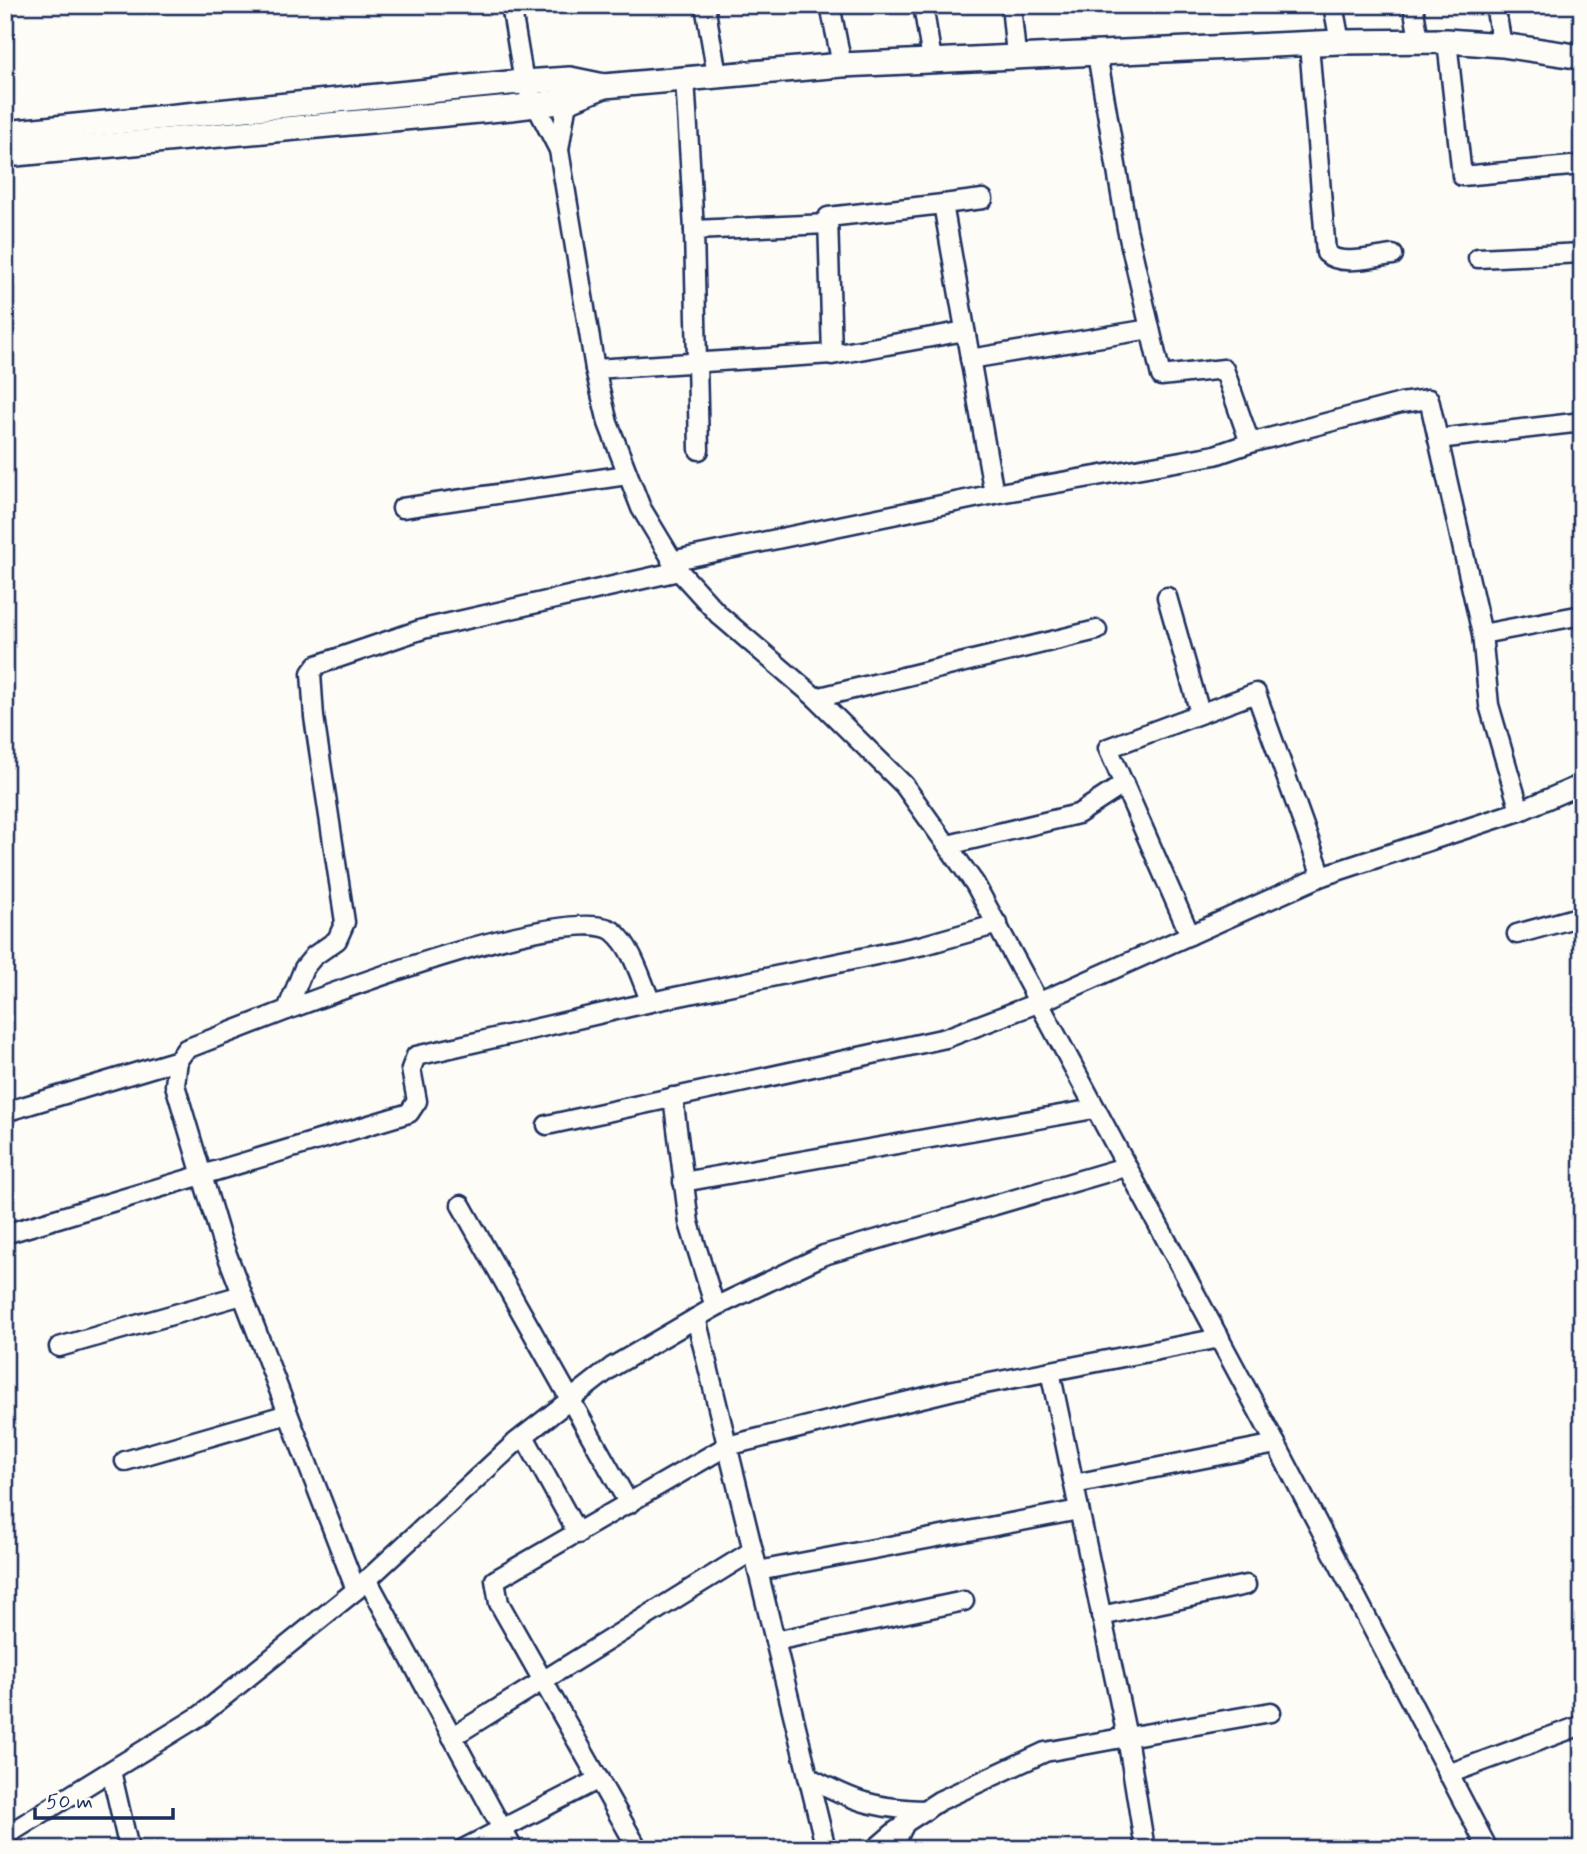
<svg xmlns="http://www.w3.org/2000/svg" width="1587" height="1854" font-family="Mynerve,sans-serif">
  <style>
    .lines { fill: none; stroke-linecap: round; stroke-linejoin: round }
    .minor-casing { stroke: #1b2f5e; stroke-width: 23 }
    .major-casing { stroke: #1b2f5e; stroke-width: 28 }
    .minor { stroke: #fdfcf7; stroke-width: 18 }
    .major { stroke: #fdfcf7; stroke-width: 23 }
  </style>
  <rect width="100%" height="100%" fill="#fdfcf7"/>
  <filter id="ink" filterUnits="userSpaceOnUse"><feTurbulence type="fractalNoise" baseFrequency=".0143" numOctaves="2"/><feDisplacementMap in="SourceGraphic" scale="14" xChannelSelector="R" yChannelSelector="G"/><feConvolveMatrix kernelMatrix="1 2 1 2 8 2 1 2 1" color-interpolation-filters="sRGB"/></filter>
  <g filter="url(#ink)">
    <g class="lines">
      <!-- minor casing -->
      <g class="minor-casing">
        <g id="minor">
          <polyline points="511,5 524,82 559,150"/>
          <polyline points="705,5 717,75"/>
          <polyline points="830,5 842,65"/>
          <polyline points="923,5 932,60"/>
          <polyline points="1011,5 1016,55"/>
          <polyline points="1333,5 1340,42"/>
          <polyline points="1413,5 1419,40"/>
          <polyline points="1495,5 1502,45"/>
          <polyline points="1447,41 1462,176 1582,165"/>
          <path d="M 1309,44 L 1326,253 C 1341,267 1373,257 1393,255"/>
          <polyline points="1097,54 1127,229 1161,376 1224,369 1250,443 1401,403 1429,399 1482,634 1489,705 1520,811"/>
          <polyline points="685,78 694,230 828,224"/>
          <polyline points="569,89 559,150 595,369 608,423 641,508 679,571 719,615 816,698 904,785 975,884 1276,1444 1488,1849"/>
          <polyline points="983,199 943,204 994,494"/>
          <polyline points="943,204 828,217 832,355 965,331"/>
          <polyline points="694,230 699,450"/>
          <polyline points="1478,258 1582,253"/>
          <polyline points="970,359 1150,329"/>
          <polyline points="595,369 832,354"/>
          <polyline points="1438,439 1582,422"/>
          <polyline points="402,508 627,475"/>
          <polyline points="671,561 994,494 1215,455 1250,443"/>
          <polyline points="1167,597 1200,713"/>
          <polyline points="1482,634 1582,615"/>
          <polyline points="816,698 1097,630"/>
          <polyline points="948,845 1078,814 1124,784"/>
          <polyline points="1517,934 1582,916"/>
          <polyline points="1190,935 1108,748 1256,693 1322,876"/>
          <path d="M 287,1010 C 335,992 578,900 614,932 C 633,948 641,980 651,1002 L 924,945 L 998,924"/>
          <polyline points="673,1097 689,1223 715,1307"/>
          <polyline points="5,1112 178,1060"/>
          <polyline points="547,1125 946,1038 1040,1002 1322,876 1520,811 1582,784"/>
          <polyline points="683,1182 1094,1109"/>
          <polyline points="461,1205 629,1504"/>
          <polyline points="5,1234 409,1113 417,1101 411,1069 416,1056 651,1002"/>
          <polyline points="696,1318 826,1849"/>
          <polyline points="59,1347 242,1295"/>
          <polyline points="1050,1371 1127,1737 1271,1712"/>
          <polyline points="524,1436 578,1534"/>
          <polyline points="125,1461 288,1414"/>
          <polyline points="1074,1484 1276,1444"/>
          <polyline points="758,1571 1079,1510"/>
          <polyline points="367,1579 513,1849"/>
          <polyline points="356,1590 516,1442 612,1367 715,1307 824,1255 1125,1167"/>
          <polyline points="1101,1616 1246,1585"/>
          <polyline points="775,1641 964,1601"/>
          <polyline points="452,1737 752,1551"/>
          <polyline points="111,1771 129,1849"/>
          <polyline points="1448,1774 1582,1725"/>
          <path d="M 808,1777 C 854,1801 874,1809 926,1810"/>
          <polyline points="5,1836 201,1715 356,1590 221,1239 175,1085 178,1060 186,1049 287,1010 304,968 314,956 337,940 345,922 314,717 311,673 317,665 423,629 679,571"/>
          <polyline points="463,1849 599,1779"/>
          <polyline points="638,1849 499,1603 495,1580 727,1446 954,1390 1220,1338"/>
          <polyline points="875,1849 897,1830"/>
          <polyline points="892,1849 905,1823 939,1801 1045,1752 1127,1737 1145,1849"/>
        </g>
      </g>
      <!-- major casing -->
      <g class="major-casing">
        <g id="major">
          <polyline points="5,133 509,83 570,79 604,86"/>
          <polyline points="5,155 511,108 567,101 604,86 842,65 1340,42 1447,41 1502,45 1582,57"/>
        </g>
      </g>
      <!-- minor -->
      <use href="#minor" class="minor"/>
      <!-- major -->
      <use href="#major" class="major"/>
    </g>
  </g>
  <!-- margin -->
  <rect width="1587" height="1854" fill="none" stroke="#fdfcf7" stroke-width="28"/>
  <rect x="14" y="14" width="1559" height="1826" fill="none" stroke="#1b2f5e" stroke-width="2.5" filter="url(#ink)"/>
  <!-- scale -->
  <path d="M35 1808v10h138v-10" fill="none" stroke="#1b2f5e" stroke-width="3.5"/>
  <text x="46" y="1808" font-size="21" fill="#1b2f5e" stroke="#fdfcf7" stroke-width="5" paint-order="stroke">50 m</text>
</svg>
